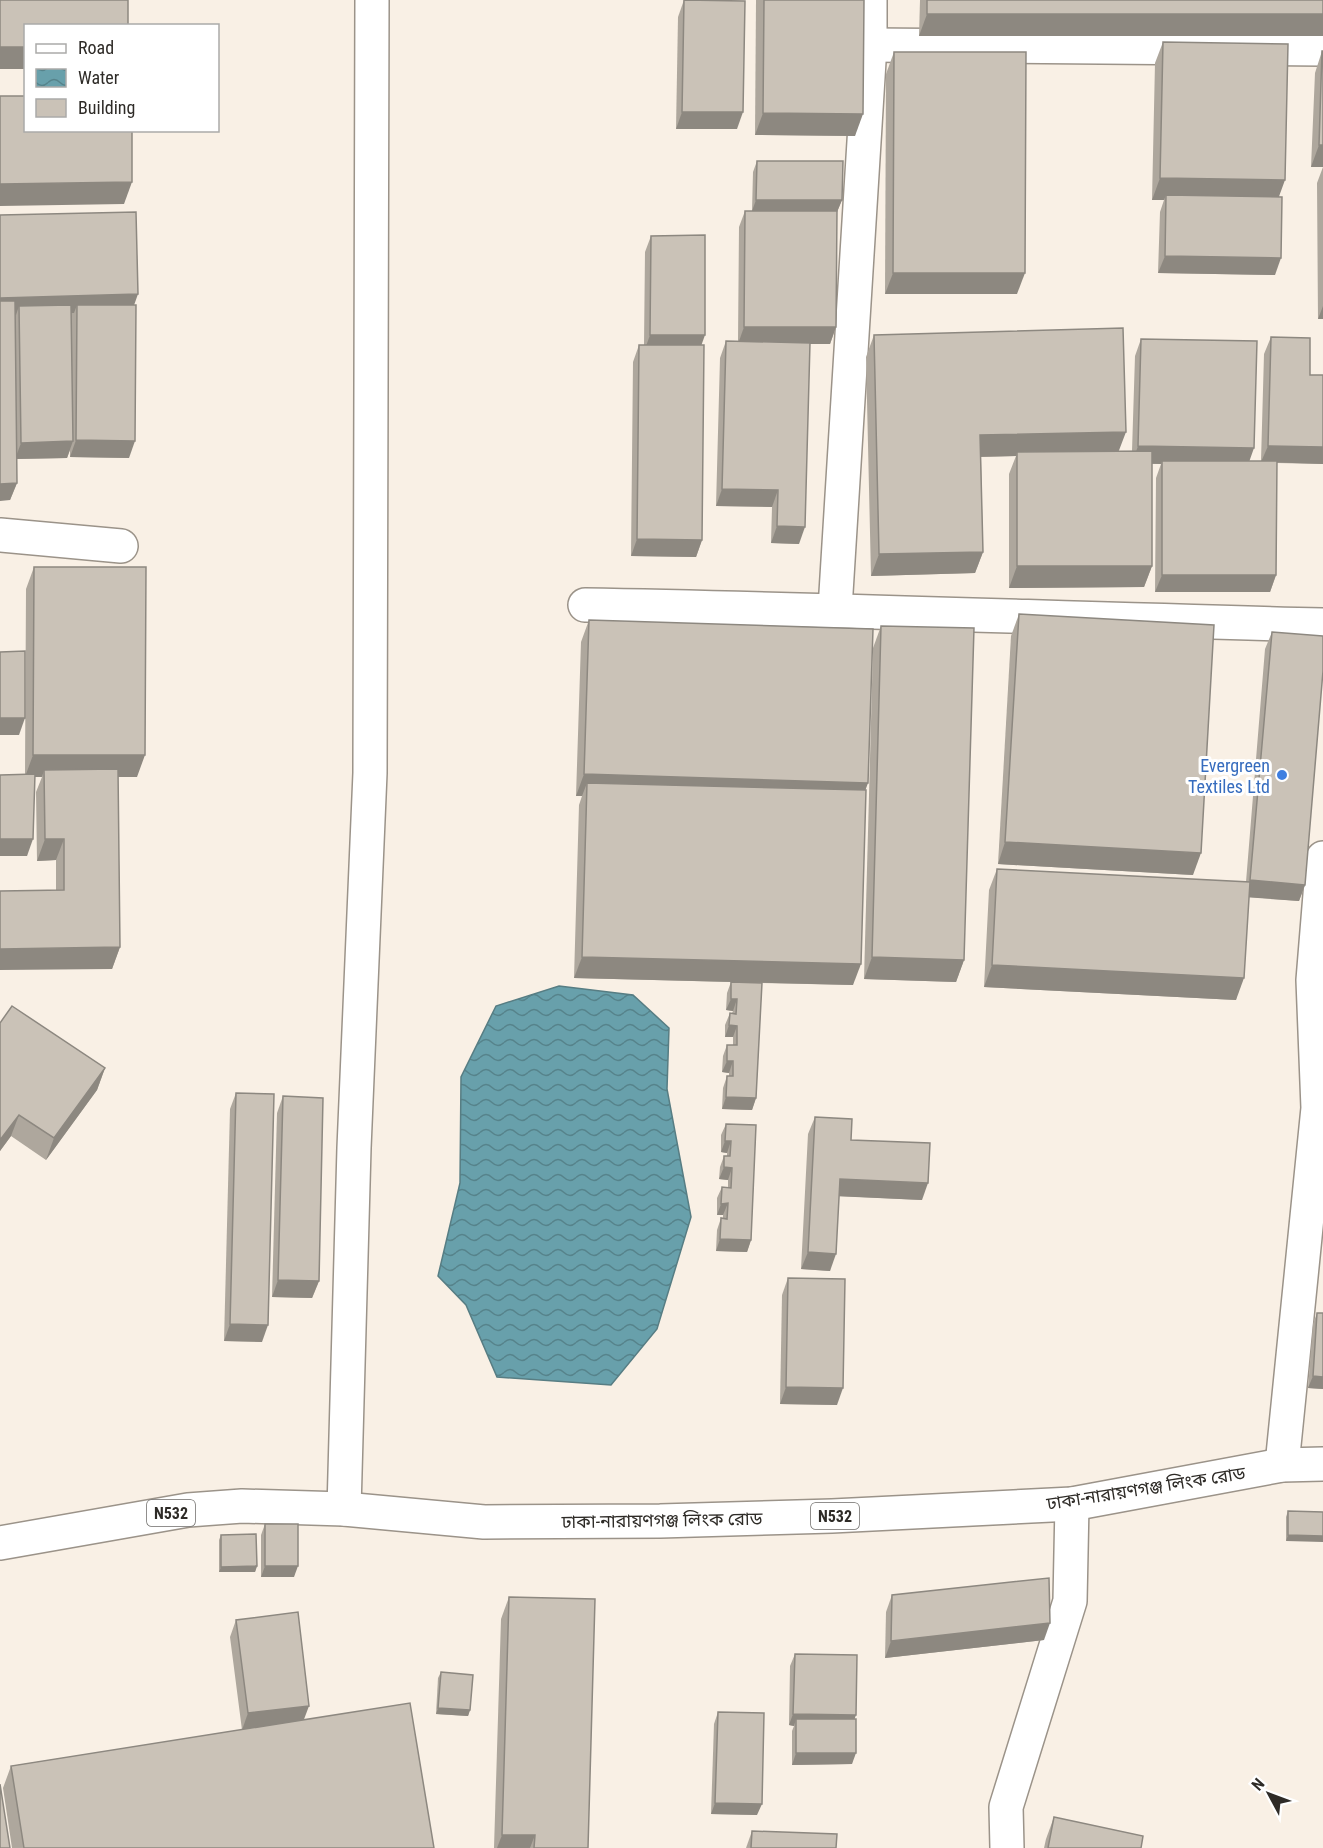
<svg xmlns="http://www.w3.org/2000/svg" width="1323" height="1848" font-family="'Roboto Condensed','Noto Sans Bengali',sans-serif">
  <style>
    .water { fill: url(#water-waves); stroke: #577d83; stroke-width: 1.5 }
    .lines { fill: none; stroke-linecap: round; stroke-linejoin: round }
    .minor-casing { stroke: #9b9389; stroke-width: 36 }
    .trunk-casing { stroke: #9b9389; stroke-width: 36 }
    .minor { stroke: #fff; stroke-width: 33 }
    .trunk { stroke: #fff; stroke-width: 33 }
    .wall { fill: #aea79d }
    .shaded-wall { fill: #8d8880 }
    .building { fill: #cac2b7; stroke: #8d8880; stroke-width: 1.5 }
    .shop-dot { fill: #3f7fe0; stroke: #fff; stroke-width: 2 }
    .labels { text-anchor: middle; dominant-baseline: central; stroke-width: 6; stroke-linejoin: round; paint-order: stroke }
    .shield { fill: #fff; stroke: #6d6b68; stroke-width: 1.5 }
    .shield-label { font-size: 16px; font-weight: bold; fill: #2e2b27 }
    .shop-label { font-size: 18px; fill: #366cbe; stroke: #fff; text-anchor: end }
    .street-label { font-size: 18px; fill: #2e2b27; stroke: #fff }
  </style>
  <defs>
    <pattern id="water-waves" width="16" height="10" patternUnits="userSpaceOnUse" patternTransform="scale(1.5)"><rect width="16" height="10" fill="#68a0ab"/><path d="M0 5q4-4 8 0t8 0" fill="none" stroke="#56838b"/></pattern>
  </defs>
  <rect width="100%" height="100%" fill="#f9f0e5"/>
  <!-- water -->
  <polygon class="water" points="559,986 633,995 669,1028 667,1089 691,1217 657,1329 611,1385 497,1377 466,1305 438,1276 460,1183 461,1077 496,1006"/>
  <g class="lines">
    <!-- minor casing -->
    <g class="minor-casing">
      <g id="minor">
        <polyline points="870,45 1323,49"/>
        <polyline points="0,535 121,546"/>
        <path d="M 585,605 C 831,609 1077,619 1323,625"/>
        <polyline points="835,609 870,45 870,0"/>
        <polyline points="1282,1465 1318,1108 1313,980 1323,858"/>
        <polyline points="344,1509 354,1148 370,773 372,0"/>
        <polyline points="1007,1848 1006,1807 1070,1601 1072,1504"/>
      </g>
    </g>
    <!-- trunk casing -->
    <g class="trunk-casing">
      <polyline id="trunk" points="0,1543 188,1510 242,1506 344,1509 484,1522 660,1521 832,1516 1072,1504 1282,1465 1323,1464"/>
    </g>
    <!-- minor -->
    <use href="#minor" class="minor"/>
    <!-- trunk -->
    <use href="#trunk" class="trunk"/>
  </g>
  <!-- wall -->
  <g class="wall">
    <polygon points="684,0 737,129 676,129 678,17"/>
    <polygon points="756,0 864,0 855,136 755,135"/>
    <polygon points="920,0 1323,0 919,36"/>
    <polygon points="1163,42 1279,197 1275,275 1158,273 1160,212 1164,200 1152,200 1155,63"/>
    <polygon points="1322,51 1323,51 1323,319 1318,319 1317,183 1323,167 1311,167 1315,73"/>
    <polygon points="894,52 1017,294 885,294 886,74"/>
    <polygon points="757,161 842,200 837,212 836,327 830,344 810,344 799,544 771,543 772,507 716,506 720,358 726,341 738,341 739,227 745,211 752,211 753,172"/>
    <polygon points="0,215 134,305 129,458 70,457 70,450 67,458 16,459 17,483 10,500"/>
    <polygon points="651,236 701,345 702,540 696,557 631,556 633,362 639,345 644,345 645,252"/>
    <polygon points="874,335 1118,451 1132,451 1135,356 1141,339 1249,461 1261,461 1264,354 1271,337 1310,375 1323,375 1323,464 1277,463 1276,575 1270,592 1155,592 1156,478 1161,464 1152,464 1152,566 1144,587 1009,588 1009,474 1016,456 981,457 983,552 975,573 871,576 866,357"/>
    <polygon points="34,567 137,777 118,777 120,947 112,969 56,890 56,860 37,861 36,792 42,777 35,777 27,856 25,774 26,589"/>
    <polygon points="1019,614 1193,875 998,864 1011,636"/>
    <polygon points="589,620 865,790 853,985 762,983 756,1098 752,1110 722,1109 723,1088 727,1076 729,1076 729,1073 722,1072 723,1056 727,1045 733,1045 733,1037 725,1037 725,1025 730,1013 732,1013 733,1011 726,1010 727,993 731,982 574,978 579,805 582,796 576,796 581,642"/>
    <polygon points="881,626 964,960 956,982 864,979 873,648"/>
    <polygon points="1272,632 1305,885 1299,901 1249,897 1236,1000 984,987 989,890 997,869 1246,882 1265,649"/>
    <polygon points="0,1023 105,1068 97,1090 46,1160 11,1136 0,1151"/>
    <polygon points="236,1093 262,1342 224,1341 230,1109"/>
    <polygon points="283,1096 319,1281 312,1298 272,1297 277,1113"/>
    <polygon points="815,1117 851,1140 922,1200 839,1196 830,1271 801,1269 808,1134"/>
    <polygon points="726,1124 756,1125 751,1240 747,1252 716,1251 717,1230 721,1218 723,1218 723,1215 717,1215 717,1198 722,1187 728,1187 728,1180 719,1179 720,1167 724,1156 727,1156 727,1153 721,1152 721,1135"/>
    <polygon points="788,1278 837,1405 780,1404 782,1295"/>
    <polygon points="1317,1313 1323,1389 1308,1388 1313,1324"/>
    <polygon points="1288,1511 1323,1512 1286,1541 1286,1517"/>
    <polygon points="265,1524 294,1577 261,1577 261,1535"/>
    <polygon points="221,1535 257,1566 255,1572 219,1572 219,1540"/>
    <polygon points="892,1595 1044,1640 885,1658 886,1612"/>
    <polygon points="509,1597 588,1848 494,1848 501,1619"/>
    <polygon points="236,1620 304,1720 434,1848 12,1848 3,1788 11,1766 242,1730 230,1637"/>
    <polygon points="795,1654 854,1719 852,1764 792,1765 792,1731 794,1726 789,1725 790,1666"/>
    <polygon points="441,1672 470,1710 468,1716 436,1714 438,1678"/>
    <polygon points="718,1712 757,1815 711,1814 714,1724"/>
    <polygon points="1054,1817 1141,1848 1044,1848 1046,1839"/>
    <polygon points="752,1831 836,1848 746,1848"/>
  </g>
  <!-- shaded-wall -->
  <g class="shaded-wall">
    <polygon points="927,14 1323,14 1323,36 919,36"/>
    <rect x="0" y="47" width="26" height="22"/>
    <polygon points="682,112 743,112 737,129 676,129"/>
    <polygon points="763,113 863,114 855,136 755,135"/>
    <polygon points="1319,145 1323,145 1323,167 1311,167"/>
    <polygon points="1160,178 1285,180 1277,202 1166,195 1164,200 1152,200"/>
    <polygon points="132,182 124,204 0,206 0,184"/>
    <polygon points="756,200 842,200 837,212 752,211"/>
    <polygon points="1165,256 1281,258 1275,275 1158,273"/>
    <polygon points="893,273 1025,273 1017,294 885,294"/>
    <polygon points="138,294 132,311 77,305 74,313 19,314 19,306 16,315 0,315 0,298"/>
    <polygon points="1323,306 1323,319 1318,319"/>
    <polygon points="744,327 836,327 830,344 738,344"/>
    <polygon points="650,335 705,335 699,352 644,352"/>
    <polygon points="1126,432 1118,453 1017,452 1016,456 972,457 980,435"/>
    <polygon points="76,440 135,441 129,458 70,457"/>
    <polygon points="73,441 67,458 15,459 21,443"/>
    <polygon points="1138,446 1254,448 1248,465 1162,461 1161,464 1132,463"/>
    <polygon points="1268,446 1323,447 1323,464 1261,462"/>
    <polygon points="17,483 10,500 0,501 0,484"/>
    <polygon points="722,489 778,490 772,507 716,506"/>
    <polygon points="777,526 805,527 799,544 771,543"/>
    <polygon points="637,539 702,540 696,557 631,556"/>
    <polygon points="983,552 975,573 871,576 879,554"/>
    <polygon points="1017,566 1152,566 1144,587 1009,588"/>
    <polygon points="1162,575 1276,575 1270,592 1155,592"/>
    <polygon points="0,718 25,718 19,735 0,735"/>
    <polygon points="33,755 145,755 137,777 45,777 44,770 42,777 25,777"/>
    <polygon points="584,774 868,783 860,805 587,783 582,796 576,796"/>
    <polygon points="0,839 33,839 27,856 0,856"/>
    <polygon points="45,839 64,839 56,860 37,861"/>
    <polygon points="1005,842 1201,853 1193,875 998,864"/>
    <polygon points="1250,880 1305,885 1299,901 1244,897"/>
    <polygon points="120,947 112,969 0,970 0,949"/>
    <polygon points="582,957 861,964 853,985 574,978"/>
    <polygon points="872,957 964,960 956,982 864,979"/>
    <polygon points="992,965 1244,978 1236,1000 984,987"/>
    <polygon points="731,999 737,999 733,1011 726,1010"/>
    <polygon points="729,1025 737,1026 733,1037 725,1037"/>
    <polygon points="727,1061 733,1061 729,1073 722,1072"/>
    <polygon points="105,1068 97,1090 46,1160 54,1138"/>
    <polygon points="726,1097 756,1098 752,1110 722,1109"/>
    <polygon points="19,1115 11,1136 0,1151 0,1140"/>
    <polygon points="725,1141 731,1141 727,1153 721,1152"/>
    <polygon points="724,1167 732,1168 728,1180 719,1179"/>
    <polygon points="840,1179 928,1183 922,1200 833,1196"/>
    <polygon points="728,1203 723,1215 717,1215 721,1204"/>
    <polygon points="720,1239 751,1240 747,1252 716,1251"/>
    <polygon points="808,1252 836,1254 830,1271 801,1269"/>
    <polygon points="278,1280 319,1281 312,1298 272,1297"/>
    <polygon points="230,1324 268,1325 262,1342 224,1341"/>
    <polygon points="1313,1376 1323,1377 1323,1389 1308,1388"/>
    <polygon points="786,1387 843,1388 837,1405 780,1404"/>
    <polygon points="1288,1535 1323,1536 1323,1542 1286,1541"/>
    <polygon points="257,1566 255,1572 219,1572 221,1567"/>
    <polygon points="265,1566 298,1566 294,1577 261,1577"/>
    <polygon points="1050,1623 1044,1640 885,1658 891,1641"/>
    <polygon points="309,1706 303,1722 242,1730 248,1713"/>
    <polygon points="438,1708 470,1710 468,1716 436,1714"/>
    <polygon points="793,1714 856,1715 852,1726 796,1719 794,1726 789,1725"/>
    <polygon points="796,1753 856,1753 852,1764 792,1765"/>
    <polygon points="715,1803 762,1804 757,1815 711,1814"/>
    <polygon points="502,1835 535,1835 530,1848 497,1848"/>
  </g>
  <!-- building -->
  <g class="building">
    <polygon points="0,0 128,0 128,26 26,26 26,47 0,47"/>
    <polygon points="684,0 745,1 743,112 682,112"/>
    <polygon points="764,0 864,0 863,114 763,113"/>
    <rect x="927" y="0" width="396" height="14"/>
    <polygon points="1163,42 1288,44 1285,180 1160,178"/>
    <polygon points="1322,51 1323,51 1323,145 1319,145"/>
    <polygon points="894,52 1026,52 1025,273 893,273"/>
    <polygon points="0,96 26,96 26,130 132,130 132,182 0,184"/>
    <polygon points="757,161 843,161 842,200 756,200"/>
    <polygon points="1166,195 1282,197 1281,258 1165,256"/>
    <polygon points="745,211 837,211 836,327 744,327"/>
    <polygon points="136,212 138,294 0,298 0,215"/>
    <polygon points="705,235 705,335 650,335 651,236"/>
    <polygon points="0,301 15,301 17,483 0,484"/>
    <polygon points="71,305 73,441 21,443 19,306"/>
    <polygon points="77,305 136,305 135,441 76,440"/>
    <polygon points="1123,328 1126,432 980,435 983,552 879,554 874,335"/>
    <polygon points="1271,337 1310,338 1310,375 1323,375 1323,447 1268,446"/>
    <polygon points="1141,339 1257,341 1254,448 1138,446"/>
    <polygon points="726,341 810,343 805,527 777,526 778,490 722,489"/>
    <polygon points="639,345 704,345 702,540 637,539"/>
    <polygon points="1152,451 1152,566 1017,566 1017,452"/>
    <polygon points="1162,461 1277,461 1276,575 1162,575"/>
    <polygon points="34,567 146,567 145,755 33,755"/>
    <polygon points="1019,614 1214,625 1201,853 1005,842"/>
    <polygon points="589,620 873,629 868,783 584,774"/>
    <polygon points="881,626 974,628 964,960 872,957"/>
    <polygon points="1272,632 1323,636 1323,671 1305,885 1250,880"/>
    <polygon points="25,651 25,718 0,718 0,652"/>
    <polygon points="118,769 120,947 0,949 0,891 64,890 64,839 45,839 44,770"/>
    <polygon points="35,774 33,839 0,839 0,775"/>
    <polygon points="587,783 866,790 861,964 582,957"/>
    <polygon points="997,869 1250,882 1244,978 992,965"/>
    <polygon points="731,982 762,983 756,1098 726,1097 727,1076 733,1076 733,1061 727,1061 727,1045 737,1045 737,1026 729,1025 730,1013 736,1014 737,999 731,999"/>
    <polygon points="12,1006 105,1068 54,1138 19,1115 0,1140 0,1023"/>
    <polygon points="236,1093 274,1094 268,1325 230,1324"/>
    <polygon points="283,1096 323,1098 319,1281 278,1280"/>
    <polygon points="815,1117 852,1119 851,1140 930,1143 928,1183 840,1179 836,1254 808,1252"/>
    <polygon points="726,1124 756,1125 751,1240 720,1239 721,1218 727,1219 728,1203 721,1204 722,1187 731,1188 732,1168 724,1167 724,1156 730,1156 731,1141 725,1141"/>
    <polygon points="788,1278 845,1279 843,1388 786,1387"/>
    <polygon points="1317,1313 1323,1313 1323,1377 1313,1376"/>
    <polygon points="1288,1511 1323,1512 1323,1536 1288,1535"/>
    <rect x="265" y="1524" width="33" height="42"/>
    <polygon points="256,1534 257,1566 221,1567 221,1535"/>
    <polygon points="1049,1578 1050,1623 891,1641 892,1595"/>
    <polygon points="509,1597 595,1599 588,1848 534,1848 535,1835 502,1835"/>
    <polygon points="298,1612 309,1706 248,1713 236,1620"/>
    <polygon points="795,1654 857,1655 856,1715 793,1714"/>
    <polygon points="441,1672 473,1675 470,1710 438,1708"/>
    <polygon points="410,1703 434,1848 24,1848 11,1766"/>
    <polygon points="718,1712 764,1713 762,1804 715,1803"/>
    <rect x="796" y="1719" width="60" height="34"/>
    <polygon points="0,1784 10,1848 0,1848"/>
    <polygon points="1054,1817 1143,1836 1141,1848 1048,1848"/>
    <polygon points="752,1831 837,1834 836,1848 751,1848"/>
  </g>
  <!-- markers -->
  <circle class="shop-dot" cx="1282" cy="775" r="6"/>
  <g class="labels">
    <!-- shield labels -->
    <g class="shield">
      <rect x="147" y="1500" width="48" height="26" rx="4.5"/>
      <rect x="811" y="1503" width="48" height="26" rx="4.5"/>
    </g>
    <g class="shield-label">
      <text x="171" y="1513">N532</text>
      <text x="835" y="1516">N532</text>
    </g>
    <!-- shop labels -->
    <g class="shop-label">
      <text x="1270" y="765">Evergreen<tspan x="1270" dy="21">Textiles Ltd</tspan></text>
    </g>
    <!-- street labels -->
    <g class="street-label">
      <text transform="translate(1146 1488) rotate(-9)">ঢাকা-নারায়ণগঞ্জ লিংক রোড</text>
      <text transform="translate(662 1520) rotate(-1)">ঢাকা-নারায়ণগঞ্জ লিংক রোড</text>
    </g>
  </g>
  <!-- legend -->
  <rect x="24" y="24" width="195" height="108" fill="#ffffff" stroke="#abaaa9" stroke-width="1.5"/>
  <rect x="36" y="44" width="30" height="9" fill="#ffffff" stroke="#abaaa9" stroke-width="1.5"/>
  <text x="78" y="54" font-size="18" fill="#2e2b27">Road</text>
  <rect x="36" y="69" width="30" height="18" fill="url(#water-waves)" stroke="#abaaa9" stroke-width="1.5"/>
  <text x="78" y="84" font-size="18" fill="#2e2b27">Water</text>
  <rect x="36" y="99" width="30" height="18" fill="#cac2b7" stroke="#abaaa9" stroke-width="1.5"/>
  <text x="78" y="114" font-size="18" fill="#2e2b27">Building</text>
  <!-- north arrow -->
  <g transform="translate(1269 1794) rotate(311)" stroke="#ffffff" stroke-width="4.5" paint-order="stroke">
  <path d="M0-4.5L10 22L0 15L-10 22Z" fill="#2e2b27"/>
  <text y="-9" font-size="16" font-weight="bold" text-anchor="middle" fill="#2e2b27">N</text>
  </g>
</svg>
